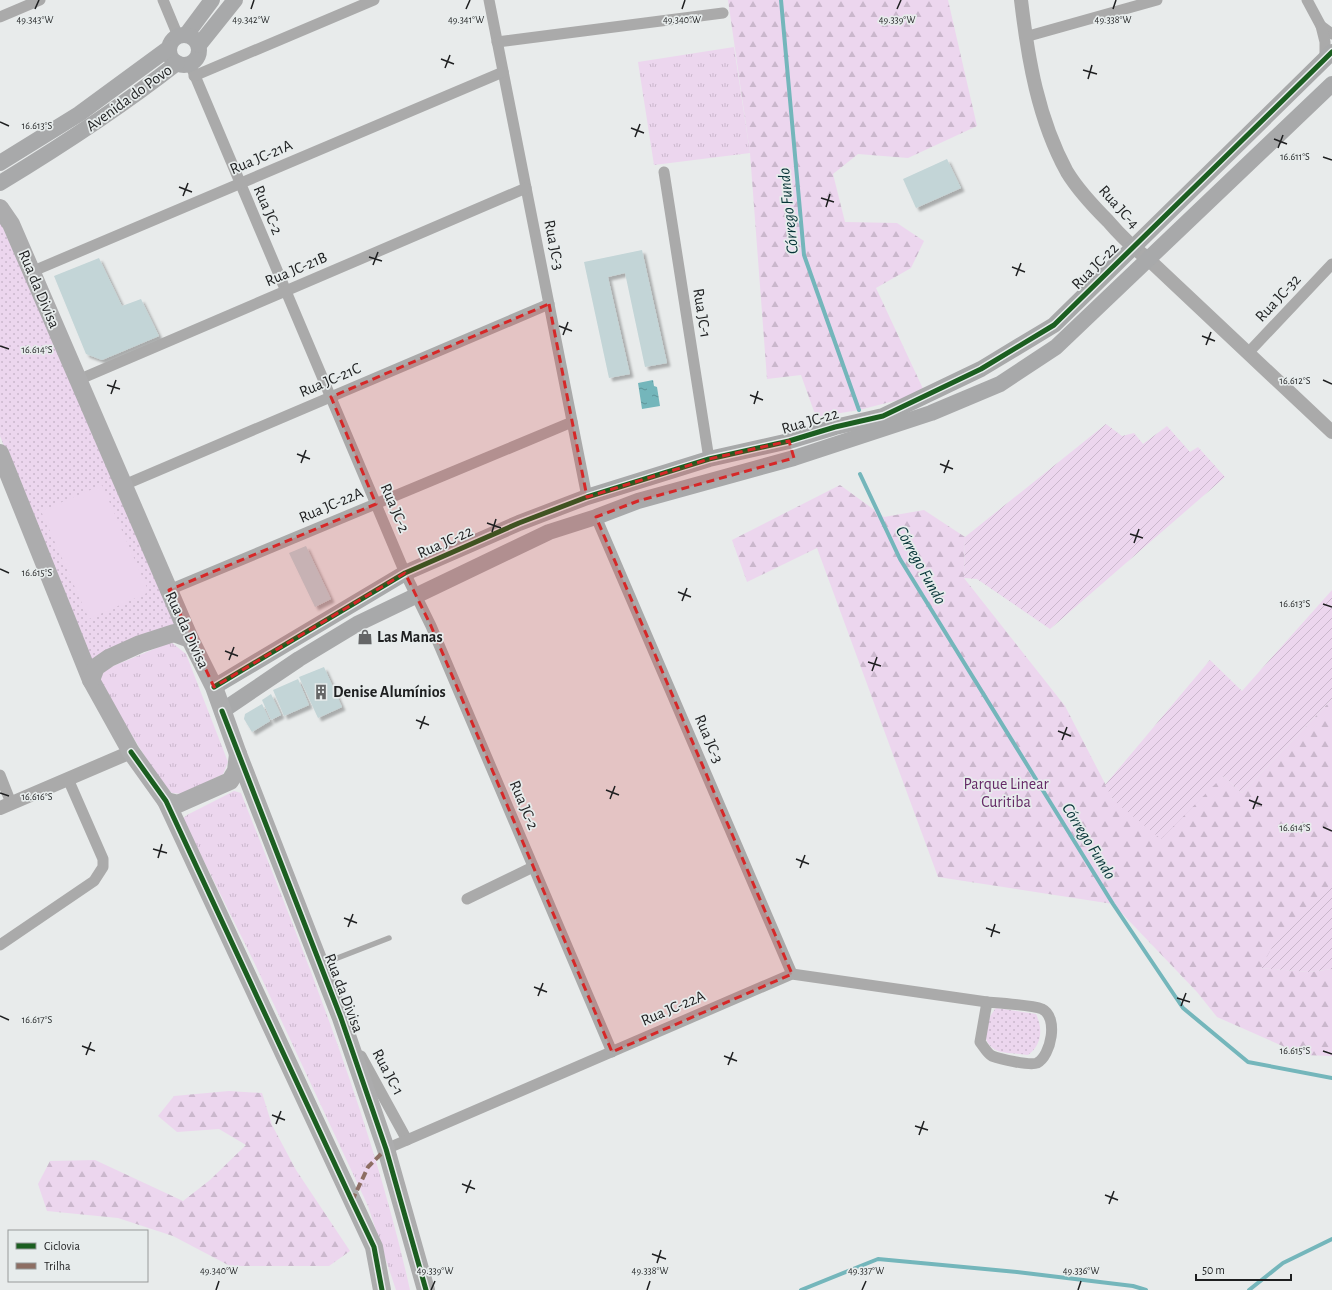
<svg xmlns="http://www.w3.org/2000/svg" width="1332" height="1290" font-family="'Alegreya Sans',sans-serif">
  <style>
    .grass { fill: url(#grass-tufts) }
    .forest { fill: url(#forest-firs) }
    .park { fill: url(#park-dots) }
    .garden { fill: url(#garden-furrows) }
    .pitch { fill: #ecd6ee }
    .water { fill: url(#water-ripples) }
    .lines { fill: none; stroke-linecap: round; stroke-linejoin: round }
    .stream { stroke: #74b6bb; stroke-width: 4 }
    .building { fill: #c3d5d7; filter: url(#shadow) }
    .service { stroke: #aaa; stroke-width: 5.5 }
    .minor { stroke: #aaa; stroke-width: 11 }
    .tertiary { stroke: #aaa; stroke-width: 14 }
    .secondary { stroke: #a8a9aa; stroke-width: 16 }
    .primary { stroke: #acacad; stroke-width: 18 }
    .quiet { stroke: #8d6e63; stroke-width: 4; stroke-dasharray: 8 4; stroke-linecap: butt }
    .cycleway-casing { stroke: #e7ecec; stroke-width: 8 }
    .cycleway { stroke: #1b5e20; stroke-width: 5 }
    .marked { fill: #d62828; fill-opacity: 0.2; stroke: #d62828; stroke-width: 3; stroke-dasharray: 8 5; stroke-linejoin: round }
    .ticks { fill: none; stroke: #1e1f20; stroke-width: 1.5 }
    .labels { text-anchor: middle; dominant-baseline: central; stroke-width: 3.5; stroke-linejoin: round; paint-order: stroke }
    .street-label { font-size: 16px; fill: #1e1f20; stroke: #e7ecec }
    .poi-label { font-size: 16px; font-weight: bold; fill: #1e1f20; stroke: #e7ecec; text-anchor: start }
    .park-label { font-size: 16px; fill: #652b67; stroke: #e7ecec }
    .water-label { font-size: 17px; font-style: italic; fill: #073438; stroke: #e7ecec }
    .ticks-label { font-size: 10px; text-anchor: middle; fill: #1e1f20; stroke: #e7ecec; stroke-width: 3.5; stroke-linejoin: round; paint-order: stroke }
  </style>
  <defs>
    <pattern id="grass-tufts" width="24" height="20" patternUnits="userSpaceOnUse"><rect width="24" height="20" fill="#ecd6ee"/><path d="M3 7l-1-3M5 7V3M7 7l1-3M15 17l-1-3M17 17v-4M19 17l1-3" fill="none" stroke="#cab7cc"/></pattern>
    <pattern id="forest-firs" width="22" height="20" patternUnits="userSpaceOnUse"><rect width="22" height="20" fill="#ecd6ee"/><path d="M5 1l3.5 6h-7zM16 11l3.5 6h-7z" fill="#cab7cc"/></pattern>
    <pattern id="park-dots" width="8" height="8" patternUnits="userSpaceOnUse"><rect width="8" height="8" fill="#ecd6ee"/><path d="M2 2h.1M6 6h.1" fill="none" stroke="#cab7cc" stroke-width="1.8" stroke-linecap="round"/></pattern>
    <pattern id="garden-furrows" width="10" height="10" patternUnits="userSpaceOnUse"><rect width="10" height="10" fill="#ecd6ee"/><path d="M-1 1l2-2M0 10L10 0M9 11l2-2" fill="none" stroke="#cab7cc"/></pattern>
    <pattern id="water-ripples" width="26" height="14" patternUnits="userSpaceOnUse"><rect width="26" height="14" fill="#74b6bb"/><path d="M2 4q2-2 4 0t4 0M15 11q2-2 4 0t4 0" fill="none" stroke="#5f9398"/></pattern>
    <filter id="shadow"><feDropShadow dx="3.5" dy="3.5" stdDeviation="1" flood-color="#0004"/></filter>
  </defs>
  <rect width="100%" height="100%" fill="#e8ebeb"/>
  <!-- grass -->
  <g class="grass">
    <polygon points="734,47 750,153 654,165 638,62"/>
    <polygon points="171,642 186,654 228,762 223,774 182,794 172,793 163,786 100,683 101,674 111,667"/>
    <path d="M 234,791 L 241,793 C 305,955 372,1119 410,1290 L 396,1290 L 368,1206 L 254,962 L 208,869 L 181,820 L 187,815 Z"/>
  </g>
  <!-- forest -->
  <g class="forest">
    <polygon points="728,0 948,0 977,126 908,158 858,154 833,174 845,222 897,223 924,241 911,268 876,288 925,393 859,410 816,417 801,375 767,379 750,153"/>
    <polygon points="840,485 884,517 924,510 965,537 964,578 1065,706 1114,801 1223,776 1242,793 1332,699 1332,883 1261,968 1309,972 1332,969 1332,1056 1303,1055 1217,1017 1197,992 1113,904 938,877 817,548 747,582 732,540"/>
    <polygon points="229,1091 262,1093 272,1125 296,1170 350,1251 329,1266 230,1266 173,1236 118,1218 47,1211 38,1184 50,1161 95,1160 183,1201 210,1180 246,1145 219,1129 177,1132 158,1116 174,1096"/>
  </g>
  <!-- park -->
  <g class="park">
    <polygon points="0,221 181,631 92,666 0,436"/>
    <path d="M 996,1008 L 1036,1014 C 1043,1029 1042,1045 1028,1055 C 1018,1053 1002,1054 994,1049 C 978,1038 987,1019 996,1008 Z"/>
  </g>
  <!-- garden -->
  <g class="garden">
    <polygon points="1106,424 1122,436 1134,433 1143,444 1167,426 1190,452 1198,447 1225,477 1050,629 977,579 964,578 965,537"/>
    <polygon points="1332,590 1332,699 1242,793 1223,776 1161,839 1114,801 1105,785 1210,660 1242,691"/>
    <polygon points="1332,883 1332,969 1309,972 1261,968 1278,936"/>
  </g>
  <!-- pitch -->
  <polygon class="pitch" points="102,485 149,592 89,619 41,511"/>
  <!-- water -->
  <polygon class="water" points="653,380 654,386 657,387 660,406 642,409 638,383"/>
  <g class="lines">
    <!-- stream -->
    <g class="stream">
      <polyline points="781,0 804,255 859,410"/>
      <polyline points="860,474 900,559 1113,904 1183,1008 1248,1062 1332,1078"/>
      <polyline points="801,1290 878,1259 1017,1272 1133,1286 1146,1290"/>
      <polyline points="1249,1290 1283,1263 1332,1239"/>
    </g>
  </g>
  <!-- building -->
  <g class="building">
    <polygon points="947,159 961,188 916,208 903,179"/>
    <polygon points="642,250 667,363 645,367 625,273 608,277 630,374 609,378 584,262"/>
    <polygon points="99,258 122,306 141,299 159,336 102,360 86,354 54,276"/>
    <polygon points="306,546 331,599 315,607 289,553"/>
    <polygon points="324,667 342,707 318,718 299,677"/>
    <polygon points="298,679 309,705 284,716 273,690"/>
    <polygon points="271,694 281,715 271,720 262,700"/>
    <polygon points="262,704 270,721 252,732 244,719 245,714"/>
  </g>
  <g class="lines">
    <!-- service -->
    <polyline class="service" points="322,964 389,938"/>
    <!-- minor -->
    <g class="minor">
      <polyline points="163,0 178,36"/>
      <polyline points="489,0 587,497"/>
      <polyline points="1307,0 1321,26 1332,34"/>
      <polyline points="0,17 40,0"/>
      <polyline points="1321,26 1325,42 1325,59"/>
      <polyline points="1025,37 1157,0"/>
      <polyline points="497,42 723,13"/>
      <polyline points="190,64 405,573 431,626 612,1052"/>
      <polyline points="194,76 374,0"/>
      <polyline points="664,172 709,459"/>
      <polyline points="31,272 503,72"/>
      <polyline points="1248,353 1332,264"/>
      <polyline points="78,380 526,188"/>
      <polyline points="124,485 549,304"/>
      <polyline points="596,517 792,974"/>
      <polyline points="169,590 572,422"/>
      <polyline points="0,775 11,803"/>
      <polyline points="467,899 533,867"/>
      <polyline points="0,945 94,881 103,867 103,859 68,779"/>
      <path d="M 987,1002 C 999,1003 1032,1005 1042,1009 C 1059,1017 1051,1056 1037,1063 C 1030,1066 1000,1059 992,1056 C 987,1053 984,1047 980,1042 Z"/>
      <polyline points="361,1056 407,1140"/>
      <polyline points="386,1149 792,974 987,1002"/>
    </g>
    <!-- tertiary -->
    <g class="tertiary">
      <path d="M 1021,0 C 1028,59 1038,119 1067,172 C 1078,190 1093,206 1108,221 C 1120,235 1132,247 1147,258 L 1332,432"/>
      <polyline points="0,808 131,752"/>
    </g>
    <!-- secondary -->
    <g class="secondary">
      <polyline points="186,35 212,0"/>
      <circle cx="184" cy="50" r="15"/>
      <polyline points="199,45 235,0"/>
      <polyline points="0,163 79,114 169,48"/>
      <path d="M 0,183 C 61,146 121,107 177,63"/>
      <polyline points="214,687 405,573 519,523 587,497 709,459 789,441 835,427 883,416 981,369 1054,325 1332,52"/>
      <polyline points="222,711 299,659 357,624 549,532 596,517 638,501 794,458 931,413 1000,384 1056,347 1332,84"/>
    </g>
    <!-- primary -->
    <g class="primary">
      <polyline points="0,208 11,224 190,639 214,687 238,754 341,1018 386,1149 426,1290"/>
      <polyline points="0,453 91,680 131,752 166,801 374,1247 382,1290"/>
      <polyline points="91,680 96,667 109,658 140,644 174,633 190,639"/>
      <polyline points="166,801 178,804 230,781 236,771 238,754"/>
    </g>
    <!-- quiet -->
    <polyline class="quiet" points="352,1201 368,1167 386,1149"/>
    <!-- cycleway casing -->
    <g class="cycleway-casing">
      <g id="cycleway">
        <polyline points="214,687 405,573 519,523 587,497 709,459 789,441 835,427 883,416 981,369 1054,325 1332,52"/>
        <polyline points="222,711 341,1018 386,1149 426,1290"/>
        <polyline points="131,752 166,801 352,1201 374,1247 382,1290"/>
      </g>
    </g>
    <!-- cycleway -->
    <use href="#cycleway" class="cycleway"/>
  </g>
  <!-- marked area -->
  <path class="marked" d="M 549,304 L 587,497 L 709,459 L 789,441 L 794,458 L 638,501 L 596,517 L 792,974 L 612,1052 L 431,626 L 405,573 L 214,687 L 169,590 L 376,504 L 331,397 Z"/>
  <!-- ticks -->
  <path class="ticks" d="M 35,9 L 39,0M 251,9 L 254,0M 466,9 L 470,0M 682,9 L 685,0M 897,9 L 901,0M 1113,9 L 1116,0M 441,59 L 454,64M 445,68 L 450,55M 1083,70 L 1097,74M 1088,79 L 1092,65M 0,122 L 9,126M 631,128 L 644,133M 635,137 L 640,124M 1274,139 L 1287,144M 1278,148 L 1283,135M 1323,157 L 1332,160M 179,187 L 192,192M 183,196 L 188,183M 821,198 L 834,202M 826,207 L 830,194M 369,257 L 382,261M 373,265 L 378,252M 1012,267 L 1025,272M 1016,276 L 1021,263M 559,326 L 572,331M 563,335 L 568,322M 1202,336 L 1215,341M 1206,345 L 1211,332M 0,346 L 9,349M 1323,380 L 1332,384M 107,385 L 120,389M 111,394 L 116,380M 750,395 L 763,400M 754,404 L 758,391M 297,454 L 310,459M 301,463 L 306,450M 940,464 L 953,469M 944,473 L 949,460M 487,523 L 501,528M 492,532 L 496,519M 1130,534 L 1143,538M 1134,543 L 1139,529M 0,569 L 9,573M 678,592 L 691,597M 682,601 L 687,588M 1323,604 L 1332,607M 225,651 L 238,656M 229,660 L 234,647M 868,662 L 881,666M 872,671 L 877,657M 416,720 L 429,725M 420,729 L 425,716M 1058,731 L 1071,736M 1062,740 L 1067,727M 606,790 L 619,795M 0,793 L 9,796M 610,799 L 615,786M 1249,800 L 1262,805M 1253,809 L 1258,796M 1323,827 L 1332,831M 153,849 L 167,853M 158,858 L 162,844M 796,859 L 809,864M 800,868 L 805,855M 344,918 L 357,923M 348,927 L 353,914M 986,928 L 1000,933M 991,937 L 995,924M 534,987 L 547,992M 538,996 L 543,983M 1177,998 L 1190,1002M 1181,1006 L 1186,993M 0,1016 L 9,1020M 82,1046 L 95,1051M 1323,1051 L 1332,1054M 86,1055 L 91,1042M 724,1056 L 737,1061M 728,1065 L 733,1052M 272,1115 L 285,1120M 276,1124 L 281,1111M 915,1126 L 928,1130M 919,1135 L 924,1121M 462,1184 L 475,1189M 466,1193 L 471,1180M 1105,1195 L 1118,1200M 1109,1204 L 1114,1191M 652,1254 L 666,1259M 657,1263 L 661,1250M 216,1290 L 219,1281M 431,1290 L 435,1281M 647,1290 L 650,1281M 862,1290 L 866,1281M 1078,1290 L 1081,1281"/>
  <!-- icons -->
  <defs>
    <g id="shop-bare" transform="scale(1.2)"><path d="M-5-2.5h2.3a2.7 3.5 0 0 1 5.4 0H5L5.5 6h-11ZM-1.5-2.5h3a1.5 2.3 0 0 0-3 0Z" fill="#656667" stroke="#e7ecec" stroke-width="2.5" paint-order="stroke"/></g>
    <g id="building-bare" transform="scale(1.2)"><path d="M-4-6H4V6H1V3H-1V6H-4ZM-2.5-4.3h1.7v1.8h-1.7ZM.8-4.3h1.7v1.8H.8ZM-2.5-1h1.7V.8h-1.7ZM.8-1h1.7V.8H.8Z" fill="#656667" stroke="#e7ecec" stroke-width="2.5" paint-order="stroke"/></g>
  </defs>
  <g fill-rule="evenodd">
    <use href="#shop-bare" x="365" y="637"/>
    <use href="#building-bare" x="321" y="692"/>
  </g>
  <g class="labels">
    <!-- street labels -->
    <g class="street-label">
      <text transform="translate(129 98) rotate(-36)">Avenida do Povo</text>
      <text transform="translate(261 157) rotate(-23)">Rua JC-21A</text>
      <text transform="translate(1119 207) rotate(48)">Rua JC-4</text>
      <text transform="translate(268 210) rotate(67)">Rua JC-2</text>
      <text transform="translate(554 245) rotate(79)">Rua JC-3</text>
      <text transform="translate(1095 266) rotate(-45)">Rua JC-22</text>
      <text transform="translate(296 269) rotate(-23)">Rua JC-21B</text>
      <text transform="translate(39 289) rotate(67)">Rua da Divisa</text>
      <text transform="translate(1278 298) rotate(-47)">Rua JC-32</text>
      <text transform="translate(702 313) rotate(81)">Rua JC-1</text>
      <text transform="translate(330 380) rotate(-23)">Rua JC-21C</text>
      <text transform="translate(810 421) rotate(-16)">Rua JC-22</text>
      <text transform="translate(331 505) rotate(-23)">Rua JC-22A</text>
      <text transform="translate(395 508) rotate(67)">Rua JC-2</text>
      <text transform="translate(445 542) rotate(-24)">Rua JC-22</text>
      <text transform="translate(187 630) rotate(65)">Rua da Divisa</text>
      <text transform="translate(709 739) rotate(67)">Rua JC-3</text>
      <text transform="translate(524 805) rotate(67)">Rua JC-2</text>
      <text transform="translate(344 993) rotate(69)">Rua da Divisa</text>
      <text transform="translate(673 1008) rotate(-23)">Rua JC-22A</text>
      <text transform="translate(388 1072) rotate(62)">Rua JC-1</text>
    </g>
    <!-- poi labels -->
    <g class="poi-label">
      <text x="377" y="637">Las Manas</text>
      <text x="333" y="692">Denise Alumínios</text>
    </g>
    <!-- park labels -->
    <g class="park-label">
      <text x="1006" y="784">Parque Linear<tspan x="1006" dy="18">Curitiba</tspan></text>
    </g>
    <!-- water labels -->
    <g class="water-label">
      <text transform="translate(788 211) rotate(-96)">Córrego Fundo</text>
      <text transform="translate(921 565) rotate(61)">Córrego Fundo</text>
      <text transform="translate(1089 841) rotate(58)">Córrego Fundo</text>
    </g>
  </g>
  <g class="ticks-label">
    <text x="35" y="23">49.343°W</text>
    <text x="251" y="23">49.342°W</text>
    <text x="466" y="23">49.341°W</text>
    <text x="682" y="23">49.340°W</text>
    <text x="897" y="23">49.339°W</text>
    <text x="1113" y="23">49.338°W</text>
    <text x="37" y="129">16.613°S</text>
    <text x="1295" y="160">16.611°S</text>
    <text x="37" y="353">16.614°S</text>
    <text x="1295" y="384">16.612°S</text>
    <text x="37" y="576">16.615°S</text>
    <text x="1295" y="607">16.613°S</text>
    <text x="37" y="800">16.616°S</text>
    <text x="1295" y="831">16.614°S</text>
    <text x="37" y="1023">16.617°S</text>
    <text x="1295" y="1054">16.615°S</text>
    <text x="219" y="1274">49.340°W</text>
    <text x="435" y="1274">49.339°W</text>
    <text x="650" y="1274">49.338°W</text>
    <text x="866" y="1274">49.337°W</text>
    <text x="1081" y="1274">49.336°W</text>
  </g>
  <!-- legend -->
  <rect x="8" y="1230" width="140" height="52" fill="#e7ecec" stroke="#979a9a"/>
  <rect x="16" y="1243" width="20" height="6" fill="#1b5e20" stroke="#979a9a"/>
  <text x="44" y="1250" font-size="12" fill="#1e1f20">Ciclovia</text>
  <rect x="16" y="1263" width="20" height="6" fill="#8d6e63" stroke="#979a9a"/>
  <text x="44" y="1270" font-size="12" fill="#1e1f20">Trilha</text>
  <!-- scale -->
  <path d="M1196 1274v6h95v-6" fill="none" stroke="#1e1f20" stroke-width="2"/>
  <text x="1202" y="1274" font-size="12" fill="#1e1f20" stroke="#e7ecec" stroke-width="3" paint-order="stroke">50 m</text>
</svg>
